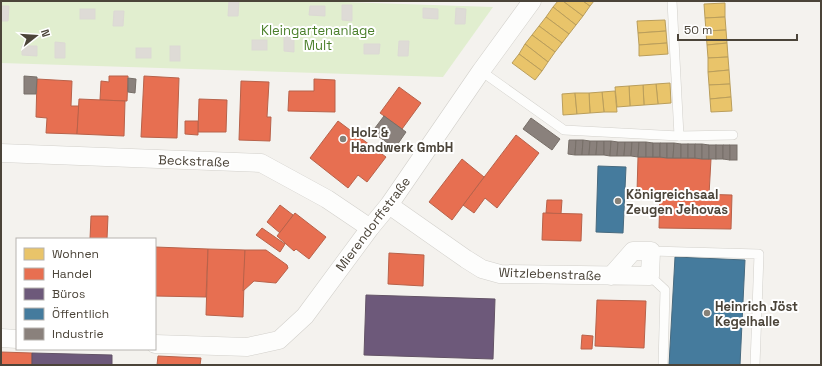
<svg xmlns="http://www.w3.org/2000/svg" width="822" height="366" font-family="'Space Grotesk',sans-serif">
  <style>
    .green { fill: #e1eecf }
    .homes { fill: #e9c46a; stroke: #ba9e5b }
    .shops { fill: #e76f51; stroke: #b8624a }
    .offices { fill: #6d597a; stroke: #635366 }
    .public { fill: #457b9d; stroke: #476a7f }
    .industry { fill: #8a817c; stroke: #776f68 }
    .building { fill: #dedbd6; stroke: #dcd9d4 }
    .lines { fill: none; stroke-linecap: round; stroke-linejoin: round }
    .lane-casing { stroke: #d2d0cb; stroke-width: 10 }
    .street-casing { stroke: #d2d0cb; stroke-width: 19 }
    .lane { stroke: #fdfdfc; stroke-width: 9 }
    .street { stroke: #fdfdfc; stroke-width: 18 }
    .poi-dot { fill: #868178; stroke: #fff; stroke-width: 1.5 }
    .labels { text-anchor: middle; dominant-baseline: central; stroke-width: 4; stroke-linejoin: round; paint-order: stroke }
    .park-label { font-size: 13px; fill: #4a7f2a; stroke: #fff }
    .poi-label { font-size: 13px; font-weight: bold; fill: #4b4439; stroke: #fff; text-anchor: start }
    .street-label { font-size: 13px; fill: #4b4439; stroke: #fff }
  </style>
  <rect width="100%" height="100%" fill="#f4f2ee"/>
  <!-- green -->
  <polygon class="green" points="1,1 313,1 493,7 443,77 1,63"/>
  <!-- homes -->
  <g class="homes">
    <polygon points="558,1 563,1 583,16 576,25 553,7"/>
    <polygon points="563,1 583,1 590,6 583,16"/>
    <polygon points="583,1 594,1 590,6"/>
    <polygon points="725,3 725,17 705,18 704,4"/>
    <polygon points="553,7 576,25 569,34 546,17"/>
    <polygon points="546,17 569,34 562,43 539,26"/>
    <polygon points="725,17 726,30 706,31 705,18"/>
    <polygon points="665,20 666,31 638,33 637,21"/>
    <polygon points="539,26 562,43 555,52 532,35"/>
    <polygon points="726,30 727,43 707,45 706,31"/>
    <polygon points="666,31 667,43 639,45 638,33"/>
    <polygon points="532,35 555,52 548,62 525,44"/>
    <polygon points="667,43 668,54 639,56 639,45"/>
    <polygon points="727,43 728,57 708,58 707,45"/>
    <polygon points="525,44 548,62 542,71 519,54"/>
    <polygon points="519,54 542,71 535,80 512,63"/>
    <polygon points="728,57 729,70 708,72 708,58"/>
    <polygon points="729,70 730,84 709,85 708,72"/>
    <polygon points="670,83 671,103 658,104 656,84"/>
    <polygon points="656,84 658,104 644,105 643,85"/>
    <polygon points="730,84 731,97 710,99 709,85"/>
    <polygon points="643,85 644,105 630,106 629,86"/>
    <polygon points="629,86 630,106 617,107 615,87"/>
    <polygon points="615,91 617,112 604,112 602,92"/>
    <polygon points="602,92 604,112 590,113 589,93"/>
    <polygon points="575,93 577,114 563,115 562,94"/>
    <polygon points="575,93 589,93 590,113 577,114"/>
    <polygon points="731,97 732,111 711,112 710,99"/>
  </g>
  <!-- shops -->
  <g class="shops">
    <polygon points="109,76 128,76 127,101 100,100 101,81 109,82"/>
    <polygon points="144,76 179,78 177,138 141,137"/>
    <polygon points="37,79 72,81 71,106 79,106 77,134 46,133 47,118 36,117"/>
    <polygon points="314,79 335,80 335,112 288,111 289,91 314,91"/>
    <polygon points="241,81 269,82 267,117 271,117 270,141 239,140"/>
    <polygon points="399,87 421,103 402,129 380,113"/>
    <polygon points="79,99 125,101 124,136 77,134"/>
    <polygon points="199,99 227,100 226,132 198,132"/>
    <polygon points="185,121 198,121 198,135 185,134"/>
    <polygon points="338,121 386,157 367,182 358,175 348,188 310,158"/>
    <polygon points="516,135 539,153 497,208 485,198 474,213 463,205"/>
    <polygon points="638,157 711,159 709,195 637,192"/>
    <polygon points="462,159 484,177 452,220 429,202"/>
    <polygon points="660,193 732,195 731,229 659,228"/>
    <polygon points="547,200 562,200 561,214 546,213"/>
    <polygon points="280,205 293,215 280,233 267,222"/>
    <polygon points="295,213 326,237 309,259 296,249 294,251 277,236"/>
    <polygon points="543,213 582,214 581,241 542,240"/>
    <polygon points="91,216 108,216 107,239 90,239"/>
    <polygon points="262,228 285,244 280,252 256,235"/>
    <polygon points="155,247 208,249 206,297 155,296"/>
    <polygon points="208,249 245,250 243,317 206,315"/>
    <polygon points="245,250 266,250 287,265 288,268 276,283 254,281 243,291"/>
    <polygon points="389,253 424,255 423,286 388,284"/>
    <polygon points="597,300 646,301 644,348 595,346"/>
    <polygon points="582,335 593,336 592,349 581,349"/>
    <polygon points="1,352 32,353 32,365 1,365"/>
    <polygon points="158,356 201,358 200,365 157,365"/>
  </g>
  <!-- offices -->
  <g class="offices">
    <polygon points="366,295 495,299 493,359 364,355"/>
    <polygon points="32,353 112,355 112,365 32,365"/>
  </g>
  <!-- public -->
  <g class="public">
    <polygon points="598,166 626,167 623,233 596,232"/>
    <polygon points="675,257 745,260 740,365 669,365"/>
  </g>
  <!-- industry -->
  <g class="industry">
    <polygon points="24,76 37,77 36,94 24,94"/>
    <polygon points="128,78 136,79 135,93 128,92"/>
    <polygon points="384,116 406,132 395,148 372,132"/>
    <polygon points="531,118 560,139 552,150 523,129"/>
    <polygon points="569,140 576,140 575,155 568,154"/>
    <polygon points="576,140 583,140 582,155 575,155"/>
    <polygon points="583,140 590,141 589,155 582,155"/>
    <polygon points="590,141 597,141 596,155 589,155"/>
    <polygon points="597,141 604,141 604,155 596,155"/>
    <polygon points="604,141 611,141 610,156 604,155"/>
    <polygon points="611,141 618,142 617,156 610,156"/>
    <polygon points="618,142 625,142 624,156 617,156"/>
    <polygon points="625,142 632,142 631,156 624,156"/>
    <polygon points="632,142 639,142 638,157 631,156"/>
    <polygon points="639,142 646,142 646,157 638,157"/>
    <polygon points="646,142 653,143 653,157 646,157"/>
    <rect x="653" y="143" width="7" height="14"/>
    <polygon points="660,143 667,143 667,158 660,157"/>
    <polygon points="667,143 674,143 673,158 667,158"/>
    <polygon points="674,143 681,144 681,158 673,158"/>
    <rect x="681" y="144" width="7" height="14"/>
    <rect x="688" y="144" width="7" height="14"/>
    <polygon points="695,144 702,144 702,159 695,158"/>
    <polygon points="702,144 709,145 709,159 702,159"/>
    <rect x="709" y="145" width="7" height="14"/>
    <rect x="716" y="145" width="7" height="14"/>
    <polygon points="723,145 730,145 730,160 723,159"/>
    <rect x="730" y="145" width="7" height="15"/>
  </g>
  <!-- building -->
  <g class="building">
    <polygon points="229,1 239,1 238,16 228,16"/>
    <polygon points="342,5 352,5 352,21 342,20"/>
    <polygon points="1,6 9,6 8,21 1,21"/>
    <polygon points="310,6 325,6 325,16 309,15"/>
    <polygon points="423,8 438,9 438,19 423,18"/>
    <polygon points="456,8 466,9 465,24 455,24"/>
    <rect x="80" y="9" width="15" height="10"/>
    <polygon points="114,11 124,11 123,26 113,26"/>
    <polygon points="284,36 294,36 294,52 284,51"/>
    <rect x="252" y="40" width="15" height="10"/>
    <polygon points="399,41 409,41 408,56 398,56"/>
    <polygon points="55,42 65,43 65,58 55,58"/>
    <polygon points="364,44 380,44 379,54 364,54"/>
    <polygon points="22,46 37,46 37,56 22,55"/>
    <rect x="170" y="46" width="10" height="15"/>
    <rect x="136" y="48" width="15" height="10"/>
  </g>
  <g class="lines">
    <!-- lane casing -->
    <g class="lane-casing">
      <g id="lane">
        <polyline points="672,1 679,136"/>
        <polyline points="481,71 564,130 679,136 733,135"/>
        <polyline points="651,251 759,254 755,365"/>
        <polyline points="650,276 665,290 663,365"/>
      </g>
    </g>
    <!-- street casing -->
    <g class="street-casing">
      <g id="street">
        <polyline points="1,153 261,163 327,199 370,228"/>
        <polyline points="389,205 466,259 482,269 500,274 650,276 651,251 633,251 611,276"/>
        <polyline points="1,338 17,339"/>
        <polyline points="155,344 247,347 279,340 305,316 370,228 389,205 481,71 532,1"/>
      </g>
    </g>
    <!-- lane -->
    <use href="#lane" class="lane"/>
    <!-- street -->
    <use href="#street" class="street"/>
  </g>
  <!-- markers -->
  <g class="poi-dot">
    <circle cx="343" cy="139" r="4"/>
    <circle cx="618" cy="201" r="4"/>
    <circle cx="707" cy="313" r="4"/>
  </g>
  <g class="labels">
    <!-- park labels -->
    <g class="park-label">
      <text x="318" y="30">Kleingartenanlage<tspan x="318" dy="15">Mult</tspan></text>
    </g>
    <!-- poi labels -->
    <g class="poi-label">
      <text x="351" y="132">Holz &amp;<tspan x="351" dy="15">Handwerk GmbH</tspan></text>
      <text x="626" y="194">Königreichsaal<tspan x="626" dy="15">Zeugen Jehovas</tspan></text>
      <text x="715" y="306">Heinrich Jöst<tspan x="715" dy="15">Kegelhalle</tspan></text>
    </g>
    <!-- street labels -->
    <g class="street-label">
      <text transform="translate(194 161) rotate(2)">Beckstraße</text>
      <text transform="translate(373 224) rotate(-53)">Mierendorffstraße</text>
      <text transform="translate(550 274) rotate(2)">Witzlebenstraße</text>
    </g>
  </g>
  <!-- border -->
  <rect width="822" height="366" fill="none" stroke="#4b4439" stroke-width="4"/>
  <!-- legend -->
  <rect x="16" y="238" width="140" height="112" fill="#ffffff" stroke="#b7b4b0"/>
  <rect x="24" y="248" width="20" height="12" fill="#e9c46a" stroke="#b7b4b0"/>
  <text x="52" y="258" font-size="12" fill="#4b4439">Wohnen</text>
  <rect x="24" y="268" width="20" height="12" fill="#e76f51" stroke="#b7b4b0"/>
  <text x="52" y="278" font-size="12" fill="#4b4439">Handel</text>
  <rect x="24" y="288" width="20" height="12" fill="#6d597a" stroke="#b7b4b0"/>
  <text x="52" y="298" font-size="12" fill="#4b4439">Büros</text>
  <rect x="24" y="308" width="20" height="12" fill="#457b9d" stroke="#b7b4b0"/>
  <text x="52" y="318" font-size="12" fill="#4b4439">Öffentlich</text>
  <rect x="24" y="328" width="20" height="12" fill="#8a817c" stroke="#b7b4b0"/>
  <text x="52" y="338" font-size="12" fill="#4b4439">Industrie</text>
  <!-- north arrow -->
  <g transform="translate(36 36) rotate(73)" stroke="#ffffff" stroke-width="3" paint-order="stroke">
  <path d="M0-3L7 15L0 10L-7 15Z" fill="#4b4439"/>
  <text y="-6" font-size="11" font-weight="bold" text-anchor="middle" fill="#4b4439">N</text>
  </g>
  <!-- scale -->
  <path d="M678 34v6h119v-6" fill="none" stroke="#4b4439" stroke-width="2"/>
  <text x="684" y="34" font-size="12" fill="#4b4439" stroke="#ffffff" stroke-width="3" paint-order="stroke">50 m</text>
</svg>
